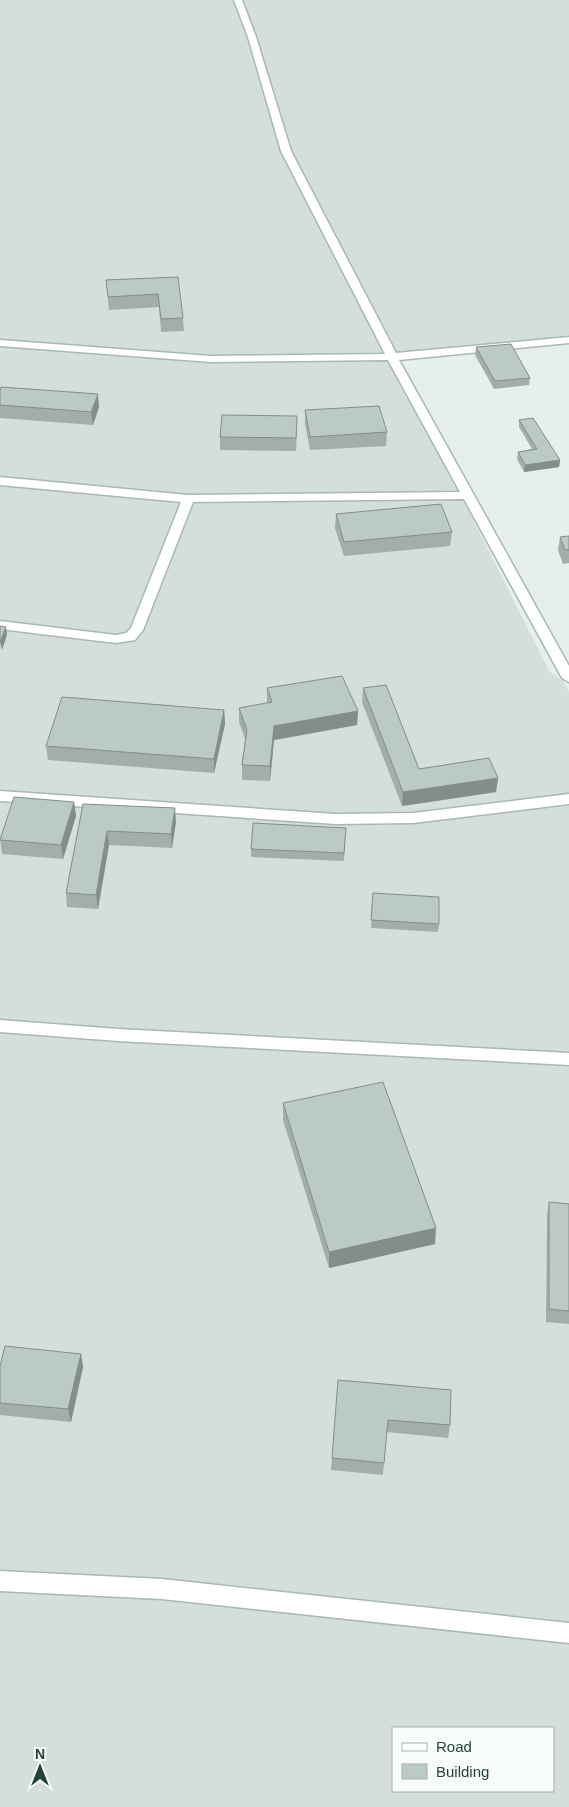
<svg xmlns="http://www.w3.org/2000/svg" width="569" height="1807" font-family="Helvetica,sans-serif">
  <style>
    .built { fill: #d4dfda; fill-rule: evenodd }
    .lines { fill: none; stroke-linecap: round; stroke-linejoin: round }
    .street-casing { stroke: #a8b8b2; stroke-width: 3 }
    .street { fill: #fff; fill-rule: evenodd }
    .wall { fill: #a1aea9 }
    .shaded-wall { fill: #838d89 }
    .building { fill: #bbcac4; stroke: #838d89 }
  </style>
  <rect width="100%" height="100%" fill="#e6efeb"/>
  <!-- built -->
  <path class="built" d="M 0,0 L 569,0 L 569,340 L 392,358 L 549,671 L 563,681 L 569,692 L 569,1807 L 0,1807 ZM 393,1728 L 553,1728 L 553,1791 L 393,1791 Z"/>
  <g class="lines">
    <!-- street casing -->
    <g class="street-casing">
      <g id="street">
        <polygon points="234,0 242,0 256,37 291,151 396,353 569,337 569,343 399,360 569,666 569,682 562,678 464,499 193,502 143,630 135,640 116,643 0,629 0,621 116,635 126,633 131,628 181,502 0,485 0,477 188,495 460,492 388,360 211,362 0,346 0,340 211,356 385,354 281,151 248,37"/>
        <polygon points="0,791 336,814 413,813 569,794 569,804 413,823 336,824 0,801"/>
        <polygon points="0,1020 118,1029 569,1053 569,1065 118,1041 0,1032"/>
        <polygon points="0,1571 162,1579 569,1623 569,1643 162,1599 0,1591"/>
      </g>
    </g>
    <!-- street -->
    <use href="#street" class="street"/>
  </g>
  <!-- wall -->
  <g class="wall">
    <polygon points="178,277 183,318 184,331 161,332 159,307 109,310 106,280"/>
    <polygon points="476,347 530,378 529,385 494,389 475,355"/>
    <polygon points="0,390 99,407 93,425 0,418"/>
    <polygon points="305,410 387,432 386,446 310,450 305,423"/>
    <polygon points="519,420 560,460 559,467 524,472 517,459 518,452 532,449 519,427"/>
    <polygon points="297,430 296,451 220,450 220,437"/>
    <polygon points="336,514 452,532 450,546 344,556 335,528"/>
    <polygon points="569,536 569,563 563,564 558,550 560,537"/>
    <polygon points="267,688 358,711 357,725 274,740 270,781 242,780 242,765 245,739 239,722 239,708 267,703"/>
    <polygon points="363,688 419,769 498,778 496,792 402,806 362,702"/>
    <polygon points="224,710 225,724 214,773 48,760 46,746"/>
    <polygon points="74,802 76,816 63,859 2,854 0,838"/>
    <polygon points="83,804 176,822 172,848 109,845 98,909 67,907 66,893"/>
    <polygon points="346,828 344,861 251,857 251,849"/>
    <polygon points="373,893 439,924 438,932 371,928"/>
    <polygon points="283,1103 435,1244 329,1268 283,1120"/>
    <polygon points="549,1202 569,1204 569,1324 546,1322 547,1216"/>
    <polygon points="81,1354 83,1367 71,1422 0,1415 0,1366"/>
    <polygon points="338,1380 450,1425 448,1438 387,1432 383,1475 331,1470"/>
  </g>
  <!-- shaded-wall -->
  <g class="shaded-wall">
    <polygon points="98,394 99,407 93,425 91,412"/>
    <polygon points="560,460 559,467 524,472 525,465"/>
    <polygon points="6,627 7,635 2,650 0,642"/>
    <polygon points="224,710 225,724 214,773 214,759"/>
    <polygon points="358,711 357,725 274,740 270,781 270,766 274,726"/>
    <polygon points="498,778 496,792 402,806 403,792"/>
    <polygon points="74,802 76,816 63,859 61,845"/>
    <polygon points="175,808 176,822 172,848 171,834"/>
    <polygon points="107,831 109,845 98,909 96,895"/>
    <polygon points="436,1228 435,1244 329,1268 329,1252"/>
    <polygon points="81,1354 83,1367 71,1422 68,1409"/>
  </g>
  <!-- building -->
  <g class="building">
    <polygon points="178,277 183,318 161,319 158,294 108,297 106,280"/>
    <polygon points="511,344 530,378 495,381 476,347"/>
    <polygon points="1,387 98,394 91,412 0,405 0,390"/>
    <polygon points="379,406 387,432 310,437 305,410"/>
    <polygon points="222,415 297,416 296,438 220,437"/>
    <polygon points="533,418 560,460 525,465 518,452 537,449 519,420"/>
    <polygon points="441,504 452,532 344,542 336,514"/>
    <polygon points="569,536 569,550 565,550 560,537"/>
    <polygon points="0,626 6,627 0,642"/>
    <polygon points="342,676 358,711 274,726 270,766 242,765 247,730 239,708 272,702 267,688"/>
    <polygon points="386,685 419,769 489,758 498,778 403,792 363,688"/>
    <polygon points="62,697 224,710 214,759 46,746"/>
    <polygon points="14,797 74,802 61,845 0,840"/>
    <polygon points="83,804 175,808 171,834 107,831 96,895 66,893"/>
    <polygon points="253,823 346,828 344,853 251,849"/>
    <polygon points="373,893 439,897 439,924 371,920"/>
    <polygon points="383,1082 436,1228 329,1252 283,1103"/>
    <polygon points="549,1202 569,1204 569,1311 549,1309"/>
    <polygon points="5,1346 81,1354 68,1409 0,1403 0,1366"/>
    <polygon points="338,1380 451,1390 450,1425 388,1420 384,1463 332,1458"/>
  </g>
  <!-- legend -->
  <rect x="392" y="1727" width="162" height="65" fill="#f7fbf9" stroke="#a3b1ad"/>
  <rect x="402" y="1743" width="25" height="8" fill="#ffffff" stroke="#a3b1ad"/>
  <text x="436" y="1752" font-size="15" fill="#24423a">Road</text>
  <rect x="402" y="1764" width="25" height="15" fill="#bbcac4" stroke="#a3b1ad"/>
  <text x="436" y="1777" font-size="15" fill="#24423a">Building</text>
  <!-- north arrow -->
  <g transform="translate(40 1767)" stroke="#f7fbf9" stroke-width="4" paint-order="stroke">
  <path d="M0-4L9 19L0 12L-9 19Z" fill="#24423a"/>
  <text y="-8" font-size="14" font-weight="bold" text-anchor="middle" fill="#24423a">N</text>
  </g>
</svg>
